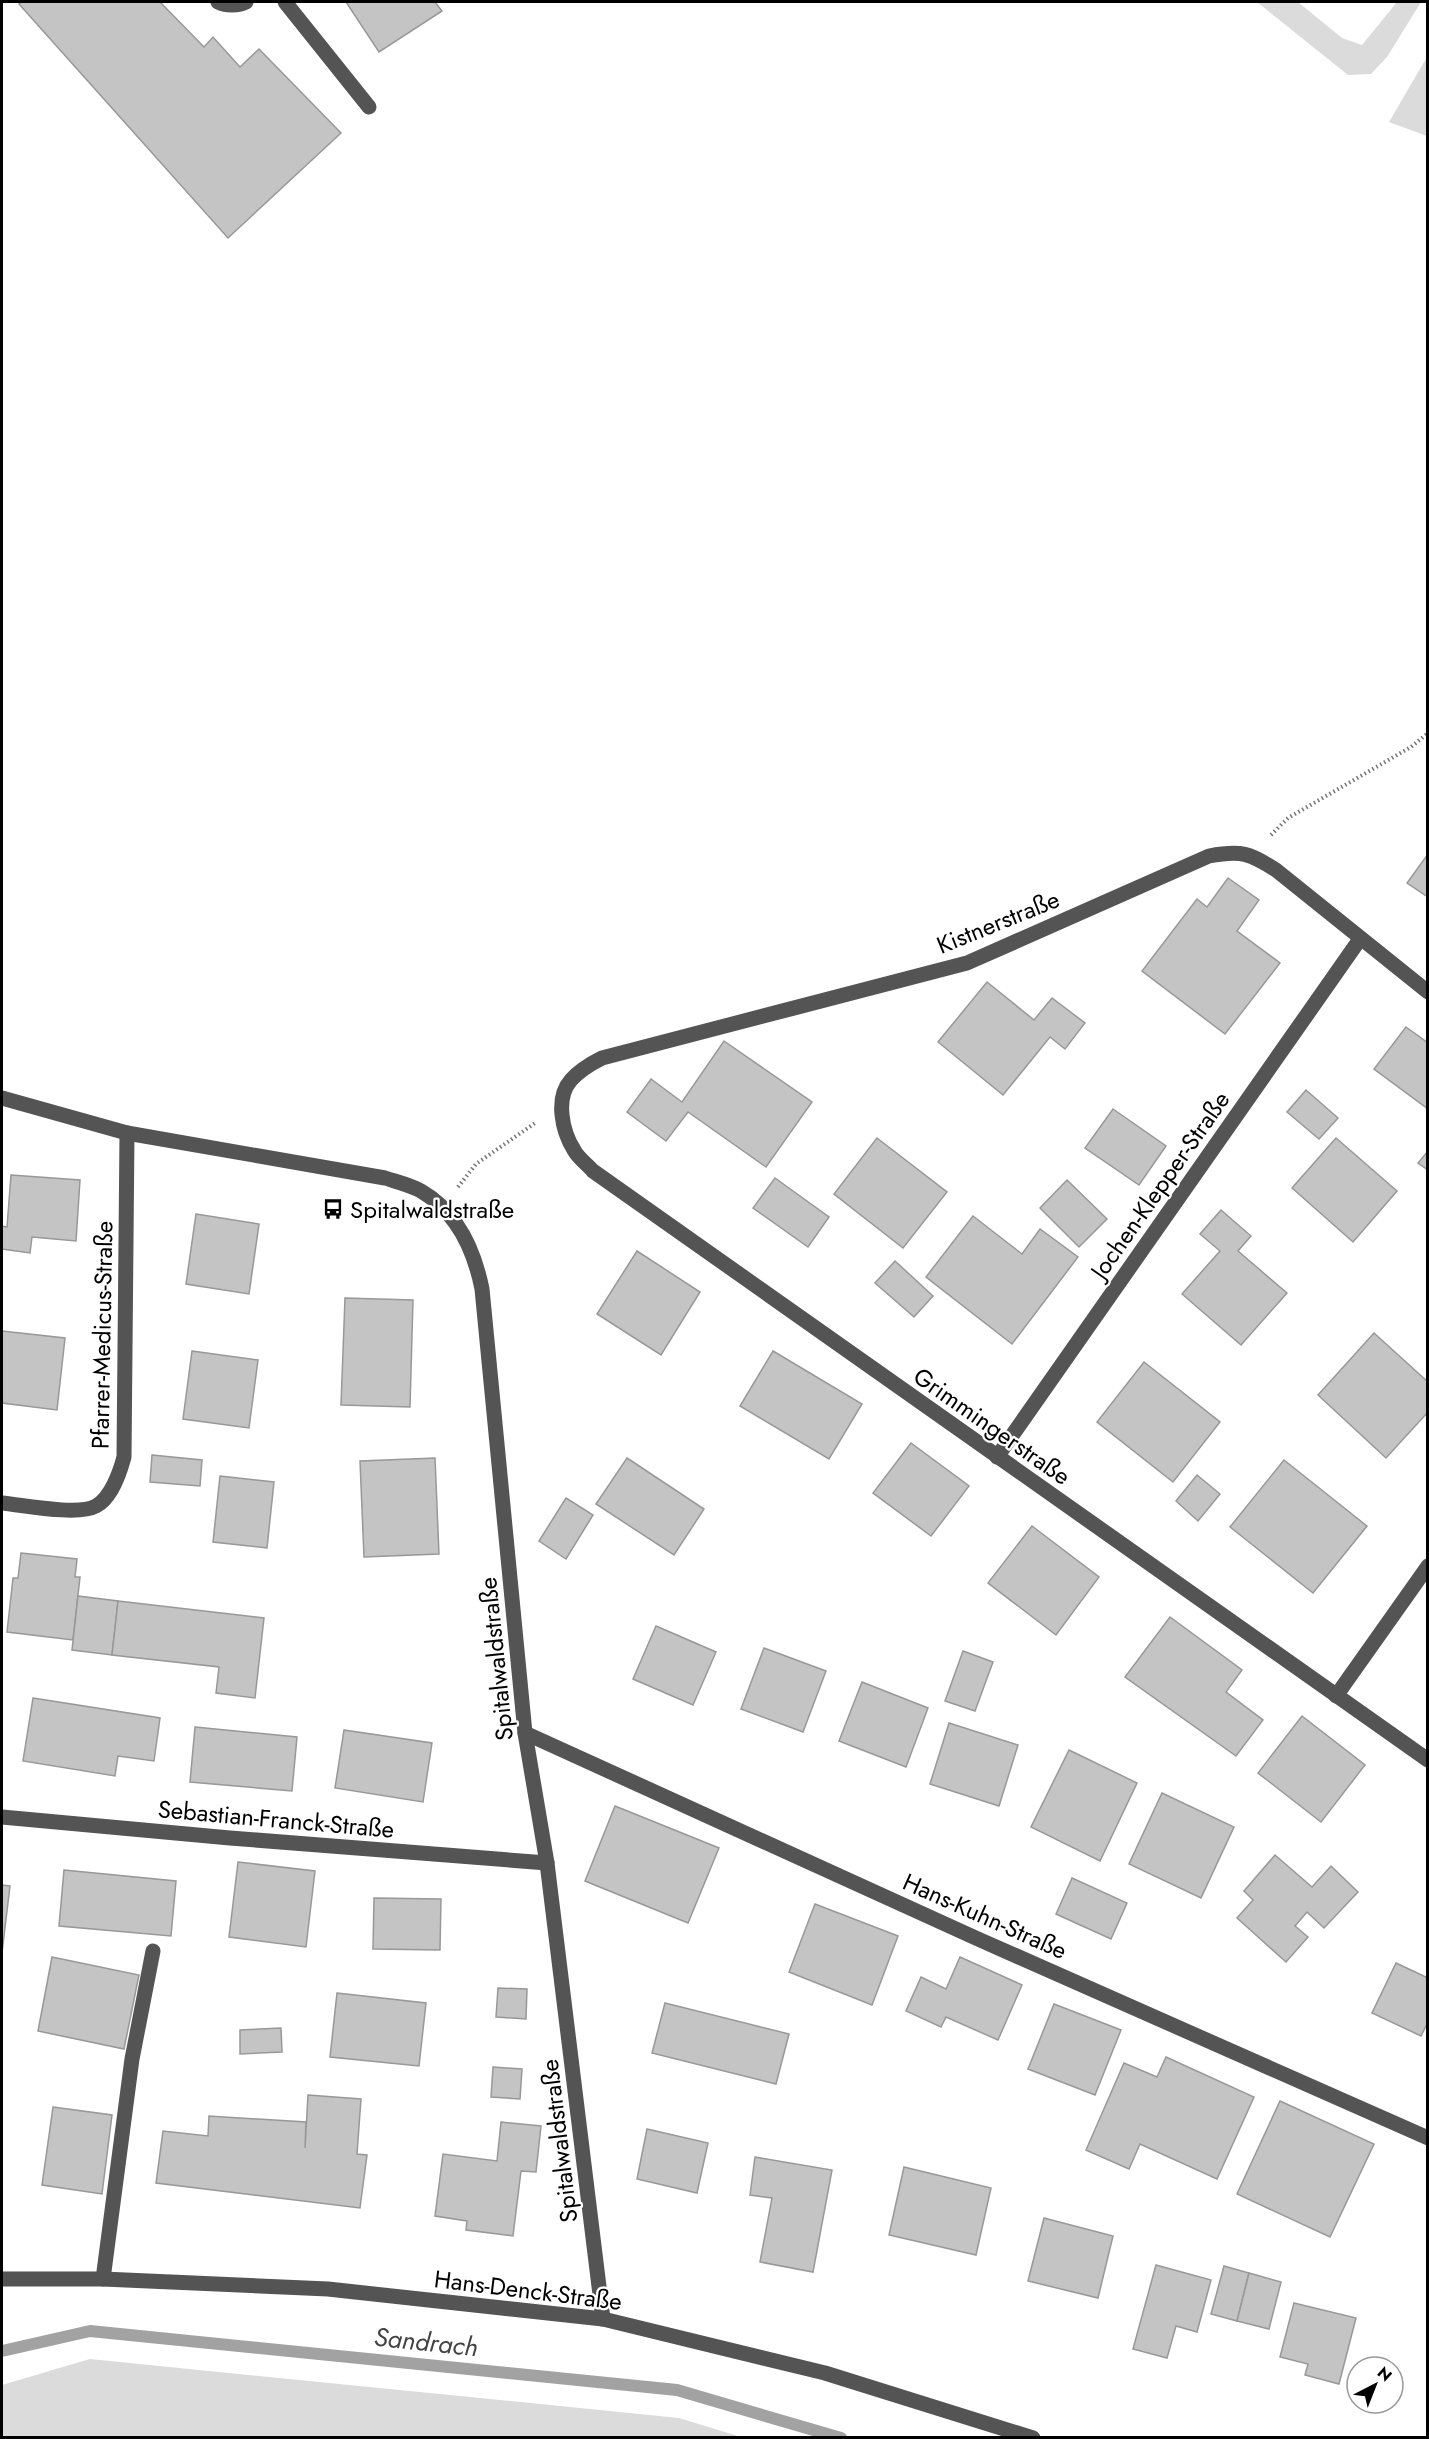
<svg xmlns="http://www.w3.org/2000/svg" width="1429" height="2439" font-family="Jost,sans-serif">
  <style>
    .green { fill: #dbdbdb }
    .lines { fill: none; stroke-linecap: round; stroke-linejoin: round }
    .stream { stroke: #a2a2a2; stroke-width: 12 }
    .building { fill: #c4c4c4; stroke: #989898; stroke-width: 1.5 }
    .path { stroke: #767676; stroke-width: 4; stroke-dasharray: 1.5 3; stroke-linecap: butt }
    .minor { stroke: #545454; stroke-width: 15 }
    .labels { text-anchor: middle; dominant-baseline: central; stroke-width: 4.5; stroke-linejoin: round; paint-order: stroke }
    .street-label { font-size: 24px; fill: #000; stroke: #fff }
    .poi-label { font-size: 24px; fill: #000; stroke: #fff; text-anchor: start }
    .water-label { font-size: 26px; font-style: italic; fill: #434343; stroke: #fff }
  </style>
  <rect width="100%" height="100%" fill="#fff"/>
  <!-- green -->
  <g class="green">
    <polygon points="1257,2 1298,2 1342,38 1362,45 1397,2 1421,2 1387,57 1371,74 1348,75"/>
    <polygon points="1427,57 1428,136 1427,136 1389,122"/>
    <polygon points="90,2359 679,2418 741,2437 2,2437 2,2385"/>
  </g>
  <g class="lines">
    <!-- stream -->
    <polyline class="stream" points="2,2351 90,2331 677,2390 841,2438"/>
  </g>
  <!-- building -->
  <g class="building">
    <polygon points="21,2 160,2 204,47 213,37 240,67 259,49 341,133 228,238 19,4"/>
    <polygon points="346,2 435,2 442,11 379,52"/>
    <polygon points="1428,854 1428,897 1407,883"/>
    <polygon points="1228,878 1259,900 1237,931 1280,963 1225,1034 1142,971 1197,899 1207,907"/>
    <polygon points="987,982 1034,1020 1052,998 1085,1023 1065,1049 1050,1037 1003,1095 938,1042"/>
    <polygon points="1406,1027 1428,1043 1428,1109 1374,1069"/>
    <polygon points="724,1041 812,1102 766,1167 688,1112 666,1141 627,1112 651,1079 682,1102"/>
    <polygon points="1306,1090 1338,1118 1319,1139 1287,1112"/>
    <polygon points="1113,1109 1166,1146 1139,1185 1085,1148"/>
    <polygon points="877,1138 947,1192 903,1248 834,1194"/>
    <polygon points="1336,1138 1397,1191 1353,1242 1292,1188"/>
    <polygon points="1428,1151 1428,1170 1418,1163"/>
    <polygon points="11,1175 80,1180 76,1241 32,1237 30,1253 2,1249 2,1226 7,1227"/>
    <polygon points="775,1178 829,1217 808,1247 753,1208"/>
    <polygon points="1067,1180 1107,1219 1079,1247 1040,1208"/>
    <polygon points="1221,1210 1251,1236 1238,1251 1287,1293 1241,1345 1182,1294 1220,1251 1200,1234"/>
    <polygon points="196,1214 259,1224 249,1294 186,1284"/>
    <polygon points="973,1216 1022,1254 1040,1229 1078,1257 1012,1344 926,1277"/>
    <polygon points="637,1251 700,1292 661,1355 597,1314"/>
    <polygon points="895,1261 933,1296 914,1317 875,1283"/>
    <polygon points="345,1298 413,1300 410,1407 341,1405"/>
    <polygon points="2,1331 65,1338 57,1410 2,1403"/>
    <polygon points="1374,1333 1428,1382 1428,1412 1386,1458 1318,1395"/>
    <polygon points="192,1351 258,1360 249,1428 183,1419"/>
    <polygon points="773,1351 862,1404 829,1459 740,1406"/>
    <polygon points="1144,1362 1220,1422 1173,1482 1097,1422"/>
    <polygon points="911,1443 969,1486 931,1536 873,1493"/>
    <polygon points="152,1455 202,1460 200,1486 150,1482"/>
    <polygon points="435,1458 439,1554 364,1557 360,1461"/>
    <polygon points="627,1458 704,1509 674,1555 596,1504"/>
    <polygon points="1284,1460 1367,1526 1313,1593 1230,1527"/>
    <polygon points="1197,1475 1220,1494 1198,1521 1176,1501"/>
    <polygon points="220,1476 274,1482 267,1548 213,1542"/>
    <polygon points="566,1498 593,1515 566,1559 539,1541"/>
    <polygon points="1032,1526 1099,1577 1056,1635 988,1583"/>
    <polygon points="21,1553 77,1559 75,1577 80,1577 73,1640 7,1632 13,1578 18,1578"/>
    <polygon points="78,1596 118,1601 112,1655 72,1650"/>
    <polygon points="118,1601 264,1618 255,1698 216,1693 219,1667 112,1655"/>
    <polygon points="1170,1617 1242,1670 1226,1692 1263,1720 1236,1756 1125,1677"/>
    <polygon points="656,1626 716,1652 693,1705 633,1679"/>
    <polygon points="764,1648 826,1671 803,1732 741,1709"/>
    <polygon points="963,1651 993,1662 975,1711 945,1701"/>
    <polygon points="862,1682 928,1708 906,1767 839,1741"/>
    <polygon points="33,1698 160,1718 154,1761 118,1756 115,1776 23,1761"/>
    <polygon points="1302,1716 1365,1765 1321,1822 1258,1773"/>
    <polygon points="949,1723 1018,1745 999,1806 930,1784"/>
    <polygon points="195,1727 297,1737 292,1791 190,1782"/>
    <polygon points="344,1730 432,1743 423,1802 335,1788"/>
    <polygon points="1069,1750 1137,1783 1100,1861 1031,1827"/>
    <polygon points="1162,1793 1234,1827 1201,1898 1129,1864"/>
    <polygon points="615,1806 719,1848 688,1923 585,1881"/>
    <polygon points="1275,1855 1312,1887 1331,1866 1358,1892 1324,1928 1307,1912 1295,1926 1308,1937 1286,1962 1237,1918 1253,1900 1244,1891"/>
    <polygon points="238,1862 315,1871 306,1947 229,1937"/>
    <polygon points="64,1870 176,1881 171,1936 59,1926"/>
    <polygon points="1072,1878 1127,1903 1111,1939 1056,1914"/>
    <polygon points="2,1885 10,1886 2,1953"/>
    <polygon points="374,1898 441,1899 440,1950 373,1949"/>
    <polygon points="815,1904 898,1936 872,2005 789,1972"/>
    <polygon points="52,1957 139,1975 124,2049 38,2031"/>
    <polygon points="960,1957 1022,1985 998,2040 946,2017 941,2027 906,2011 921,1977 946,1989"/>
    <polygon points="1396,1963 1428,1978 1428,2022 1421,2036 1372,2013"/>
    <polygon points="498,1988 527,1989 526,2019 496,2017"/>
    <polygon points="337,1993 426,2003 419,2066 330,2057"/>
    <polygon points="665,2003 789,2034 776,2084 652,2053"/>
    <polygon points="1054,2004 1121,2030 1095,2095 1028,2069"/>
    <polygon points="281,2028 282,2052 240,2054 240,2030"/>
    <polygon points="1166,2057 1254,2097 1217,2179 1140,2144 1129,2169 1086,2150 1124,2063 1157,2077"/>
    <polygon points="493,2067 522,2069 520,2099 491,2097"/>
    <polygon points="308,2095 361,2099 357,2154 367,2155 360,2208 156,2183 163,2131 208,2136 209,2116 306,2122 305,2148"/>
    <polygon points="1280,2101 1374,2144 1330,2237 1237,2194"/>
    <polygon points="53,2107 112,2115 102,2194 42,2185"/>
    <polygon points="501,2122 541,2126 536,2172 521,2171 513,2236 466,2230 467,2221 435,2216 443,2154 497,2161"/>
    <polygon points="647,2129 708,2143 697,2193 637,2179"/>
    <polygon points="755,2157 832,2170 813,2272 760,2262 772,2198 750,2195"/>
    <polygon points="904,2167 991,2188 976,2255 889,2235"/>
    <polygon points="1044,2218 1113,2236 1098,2298 1028,2281"/>
    <polygon points="1156,2265 1211,2280 1197,2332 1176,2326 1167,2358 1133,2349"/>
    <polygon points="1224,2266 1249,2273 1237,2321 1211,2314"/>
    <polygon points="1249,2273 1281,2282 1269,2329 1237,2321"/>
    <polygon points="1294,2303 1356,2318 1339,2384 1305,2375 1308,2364 1280,2357"/>
  </g>
  <g class="lines">
    <!-- path -->
    <g class="path">
      <polyline points="1271,835 1288,818 1411,747 1428,733"/>
      <polyline points="458,1187 476,1164 535,1123"/>
    </g>
    <!-- minor -->
    <g class="minor">
      <path d="M 218,2 C 225,6 239,6 246,2"/>
      <polyline points="285,2 369,107"/>
      <path d="M 1428,992 L 1276,870 C 1250,853 1241,850 1209,856 L 967,963 L 602,1058 C 590,1064 580,1070 571,1080 C 555,1098 562,1131 574,1150 C 578,1158 587,1164 593,1171 L 1428,1760"/>
      <path d="M 2,1098 L 127,1133 L 385,1178 C 397,1182 410,1185 421,1191 C 457,1212 474,1249 482,1289 L 525,1733 L 547,1863 L 603,2319"/>
      <polyline points="997,1457 1360,939"/>
      <path d="M 2,1503 C 23,1505 78,1516 96,1506 C 111,1498 120,1472 124,1457 L 127,1133"/>
      <polyline points="1336,1696 1428,1566"/>
      <polyline points="525,1733 978,1939 1428,2138"/>
      <polyline points="2,1817 230,1838 547,1863"/>
      <polyline points="2,2279 103,2279 328,2289 603,2319 825,2373 1033,2438"/>
      <polyline points="103,2279 132,2059 153,1951"/>
    </g>
  </g>
  <!-- icons -->
  <defs>
    <g id="bus-bare" transform="scale(1.62)"><path d="M-5-6H5V4H4V6H2V4H-2V6H-4V4H-5ZM-3.5-4V0h7V-4ZM-3.5 1.2v1.5H-2V1.2ZM2 1.2v1.5H3.5V1.2Z" fill="#000" stroke="#fff" stroke-width="2.5" paint-order="stroke"/></g>
  </defs>
  <g fill-rule="evenodd">
    <use href="#bus-bare" x="333" y="1209"/>
  </g>
  <g class="labels">
    <!-- street labels -->
    <g class="street-label">
      <text transform="translate(998 922) rotate(-22)">Kistnerstraße</text>
      <text transform="translate(1160 1185) rotate(-55)">Jochen-Klepper-Straße</text>
      <text transform="translate(102 1335) rotate(-89)">Pfarrer-Medicus-Straße</text>
      <text transform="translate(992 1426) rotate(35)">Grimmingerstraße</text>
      <text transform="translate(496 1659) rotate(-96)">Spitalwaldstraße</text>
      <text transform="translate(276 1819) rotate(5)">Sebastian-Franck-Straße</text>
      <text transform="translate(985 1916) rotate(24)">Hans-Kuhn-Straße</text>
      <text transform="translate(559 2141) rotate(-97)">Spitalwaldstraße</text>
      <text transform="translate(528 2290) rotate(7)">Hans-Denck-Straße</text>
    </g>
    <!-- poi labels -->
    <g class="poi-label">
      <text x="350" y="1209">Spitalwaldstraße</text>
    </g>
    <!-- water labels -->
    <g class="water-label">
      <text transform="translate(426 2342) rotate(6)">Sandrach</text>
    </g>
  </g>
  <!-- border -->
  <rect width="1429" height="2439" fill="none" stroke="#000000" stroke-width="6"/>
  <!-- north arrow -->
  <g transform="translate(1375 2385) rotate(42)"><circle r="28" fill="#ffffff" stroke="#999999" stroke-width="1.5"/>
  <path d="M0-4.5L10 22L0 15L-10 22Z" fill="#000000"/>
  <text y="-9" font-size="16" font-weight="bold" text-anchor="middle" fill="#000000">N</text>
  </g>
</svg>
